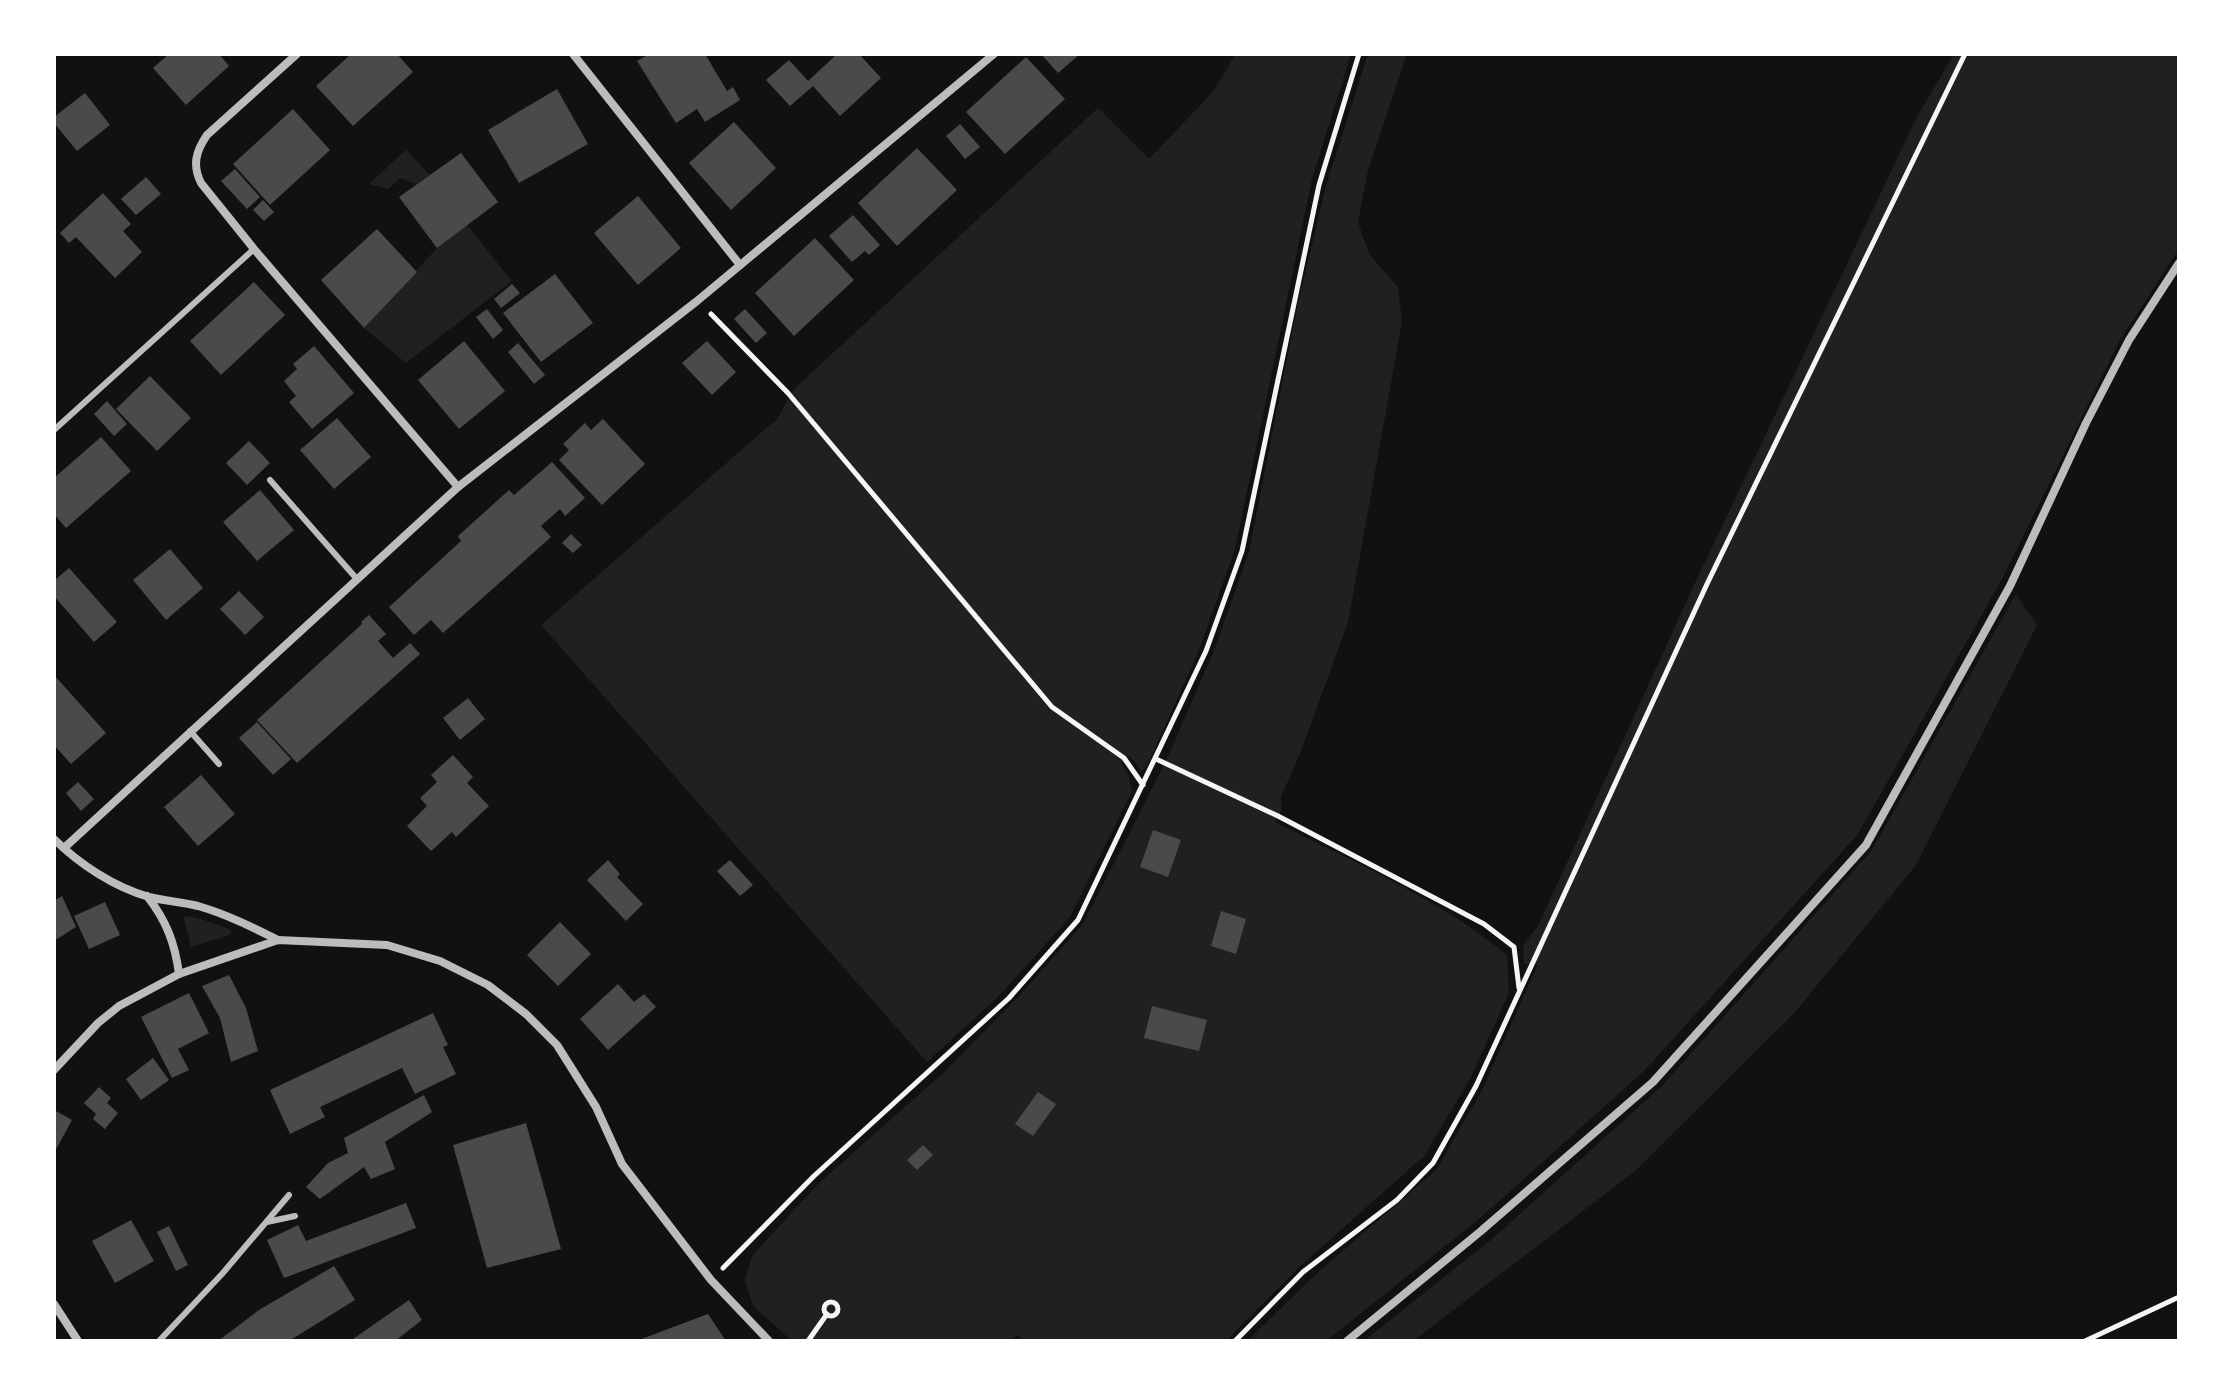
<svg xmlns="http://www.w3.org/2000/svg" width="2233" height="1395" font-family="Roboto,sans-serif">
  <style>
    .green { fill: #202020 }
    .building { fill: #4a4a4a }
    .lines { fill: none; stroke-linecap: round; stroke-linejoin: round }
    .path { stroke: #f5f5f5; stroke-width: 5 }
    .service { stroke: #bcbcbc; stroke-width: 6 }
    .minor { stroke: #bcbcbc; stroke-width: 8 }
  </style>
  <rect width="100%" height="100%" fill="#111"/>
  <!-- green -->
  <g class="green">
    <polygon points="1236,54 1351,54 1312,179 1235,549 1200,648 1148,764 1141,772 1130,756 1121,763 1128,774 1132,791 1070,917 998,997 927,1062 541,625 777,419 794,389 1098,108 1149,159 1212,93"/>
    <path d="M 1368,54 L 1407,54 L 1368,170 L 1358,222 L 1369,254 L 1398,287 L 1402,322 L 1348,622 L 1301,751 L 1281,797 L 1282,810 L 1275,822 C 1353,862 1439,898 1507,955 L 1509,993 L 1470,1079 L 1424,1156 L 1297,1269 L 1226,1341 L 1023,1341 L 1018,1335 L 1010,1341 L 792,1341 L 753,1306 L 745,1281 L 752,1256 L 819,1183 L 941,1075 L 1019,996 L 1083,924 L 1165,763 L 1213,653 L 1249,552 L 1298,303 L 1326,186 Z"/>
    <polygon points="1954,54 2179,54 2179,249 2120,340 2002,579 1858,834 1645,1070 1478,1220 1326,1341 1247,1341 1313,1277 1437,1169 1483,1088 1538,964 1524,964 1523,945 1538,926 1694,585 1917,117"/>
    <polygon points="406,150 430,175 416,184 400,178 388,189 369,184"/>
    <polygon points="467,225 512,281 406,363 364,328 437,248"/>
    <polygon points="2016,594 2037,625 1916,865 1796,1011 1634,1172 1413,1341 1364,1341 1492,1239 1662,1086 1872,850"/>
    <path d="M 183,916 C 200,917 215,924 231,930 L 230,935 L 191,947 Z"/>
  </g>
  <!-- building -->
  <g class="building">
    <polygon points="169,54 219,54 229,66 186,105 153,68"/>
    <polygon points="351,54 397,54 413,72 353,126 316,86"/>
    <polygon points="649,54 705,54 727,91 733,87 740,100 705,122 697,109 676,123 637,61"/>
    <polygon points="837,54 859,54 881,78 840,116 813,86 790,106 766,80 789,60 808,81"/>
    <polygon points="1041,54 1080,54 1058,73"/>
    <polygon points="1026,57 1065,99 1005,154 966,112"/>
    <polygon points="557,89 588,144 519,183 488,130"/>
    <polygon points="85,93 110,125 77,151 54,123 54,117"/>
    <polygon points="293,109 330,150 270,205 233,164"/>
    <polygon points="734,122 776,168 731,210 689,163"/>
    <polygon points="960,124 980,147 965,159 946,136"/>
    <polygon points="917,148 957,190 897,246 858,203"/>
    <polygon points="461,153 498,202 437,248 399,197"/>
    <polygon points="235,169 260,197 247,209 221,181"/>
    <polygon points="146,177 161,194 136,215 121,199"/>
    <polygon points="103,193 131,224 123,231 142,252 115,278 76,237 69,243 60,233"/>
    <polygon points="638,196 681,248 638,285 594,233"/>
    <polygon points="263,200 274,212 264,221 253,210"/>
    <polygon points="853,215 880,245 869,255 865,251 852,262 829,236"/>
    <polygon points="377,229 417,272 364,328 321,280"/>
    <polygon points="815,238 854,280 794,336 755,293"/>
    <polygon points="555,274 593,323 541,362 503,313"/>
    <polygon points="254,282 285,315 221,375 190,341"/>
    <polygon points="512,284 520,293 501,308 494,299"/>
    <polygon points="487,309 503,330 493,339 476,317"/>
    <polygon points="745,309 767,333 756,343 734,319"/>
    <polygon points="464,341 505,391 459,429 418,380"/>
    <polygon points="707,341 736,372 712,395 682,363"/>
    <polygon points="518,343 545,375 534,384 508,352"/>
    <polygon points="314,346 354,393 312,429 289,402 296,396 284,381 297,369 293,364"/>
    <polygon points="150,376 191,418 157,451 116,409"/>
    <polygon points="107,401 127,424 114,436 94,414"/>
    <polygon points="337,418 371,457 334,489 300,450"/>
    <polygon points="603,419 645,464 602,505 559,460 569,450 563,444 585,423 591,430"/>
    <polygon points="101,437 131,471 66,528 54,514 54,478"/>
    <polygon points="249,441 270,463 247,485 226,463"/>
    <polygon points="552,462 585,498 565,516 560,509 541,526 551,537 443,633 431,620 414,635 389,607 461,541 458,536 509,490 514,495"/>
    <polygon points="260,490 294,530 257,561 223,522"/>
    <polygon points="571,534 582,545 573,553 562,543"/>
    <polygon points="170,549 203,588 166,620 133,580"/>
    <polygon points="69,568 117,622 94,642 54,596 54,581"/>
    <polygon points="239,591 264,617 245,635 220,609"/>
    <polygon points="369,615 386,634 378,641 393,658 410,643 420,654 297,763 257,720 362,624 361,622"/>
    <polygon points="54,675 106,733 71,764 54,745"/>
    <polygon points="468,698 485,719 460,740 443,718"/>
    <polygon points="257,722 291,759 273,775 239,738"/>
    <polygon points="453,755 473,777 467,783 489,806 456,837 452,832 431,851 407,826 427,806 420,798 437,782 431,775"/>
    <polygon points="201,775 235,814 198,846 164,807"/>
    <polygon points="78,782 94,799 81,811 66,793"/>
    <polygon points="1153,830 1181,840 1168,877 1140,867"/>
    <polygon points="608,860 620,874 617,877 643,904 626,921 587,880"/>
    <polygon points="730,860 753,885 740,896 717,871"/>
    <polygon points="62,896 76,927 54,941 54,901"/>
    <polygon points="105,902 120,935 89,949 74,916"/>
    <polygon points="1221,911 1246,919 1236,954 1211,946"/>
    <polygon points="560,922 591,954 558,986 527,955"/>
    <polygon points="229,975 246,1008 258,1051 231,1062 220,1018 202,986"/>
    <polygon points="618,984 634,1002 644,994 656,1007 608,1050 580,1019"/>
    <polygon points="189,993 209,1033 178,1049 189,1070 172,1078 141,1017"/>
    <polygon points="1152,1006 1207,1020 1199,1051 1144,1038"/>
    <polygon points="433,1013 448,1045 443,1047 456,1074 415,1094 402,1068 320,1107 325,1117 290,1134 270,1090"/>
    <polygon points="153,1058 169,1080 141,1100 126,1079"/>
    <polygon points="99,1087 111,1098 107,1103 118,1113 105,1129 93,1119 96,1114 84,1103"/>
    <polygon points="1038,1092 1056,1104 1033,1136 1015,1124"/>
    <polygon points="424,1095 432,1112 385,1142 395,1169 371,1179 364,1167 320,1199 306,1187 328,1163 348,1153 344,1138"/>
    <polygon points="54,1110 72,1120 54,1153"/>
    <polygon points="526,1123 561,1249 487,1268 453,1145"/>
    <polygon points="923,1145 933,1155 917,1170 907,1160"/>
    <polygon points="406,1203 416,1228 284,1278 267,1240 298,1225 306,1241"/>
    <polygon points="131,1220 154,1261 115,1283 92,1241"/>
    <polygon points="169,1226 188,1265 176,1271 157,1232"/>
    <polygon points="334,1266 355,1300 289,1341 218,1341 259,1310"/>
    <polygon points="409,1300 422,1320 395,1341 355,1341 353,1339"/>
    <polygon points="708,1314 726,1341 636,1341"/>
  </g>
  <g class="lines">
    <!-- path -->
    <g class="path">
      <polyline points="711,314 788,393 1052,707 1124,758 1143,785"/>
      <polyline points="1156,759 1278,816 1484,924 1514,947 1519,988"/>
      <polyline points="723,1268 814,1176 1009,998 1078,920 1206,651 1242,551 1319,185 1359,54"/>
      <circle cx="831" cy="1309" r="7"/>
      <polyline points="808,1341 827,1314"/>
      <polyline points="1235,1341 1303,1272 1397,1200 1433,1163 1476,1086 1707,584 1965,54"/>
      <polyline points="2085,1341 2179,1297"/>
    </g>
    <!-- service -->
    <g class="service">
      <polyline points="54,430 254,249"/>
      <polyline points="270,480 356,578"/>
      <polyline points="190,731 219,764"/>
      <polyline points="267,1222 295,1216"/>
      <polyline points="159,1341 222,1274 289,1195"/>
    </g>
    <!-- minor -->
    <g class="minor">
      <path d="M 297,54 L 207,135 C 196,151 192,165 201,183 L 254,249 L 458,487"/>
      <polyline points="573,54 740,265"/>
      <path d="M 54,839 C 79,864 114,887 149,897 C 165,901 182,902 198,906 C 226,914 252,927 278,940"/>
      <polyline points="64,848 458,487 697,301 994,54"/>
      <path d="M 147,896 C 166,920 175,943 179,974"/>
      <polyline points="54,1070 98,1023 119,1006 179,974 278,940 387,945 440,961 488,985 526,1014 557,1045 596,1107 622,1164 711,1280 769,1341"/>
      <polyline points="54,1304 78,1341"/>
      <polyline points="1347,1341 1481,1231 1653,1082 1866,845 2010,586 2086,423 2129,340 2179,263"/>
    </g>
  </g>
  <!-- border -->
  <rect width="2233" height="1395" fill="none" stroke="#ffffff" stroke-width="112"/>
</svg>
